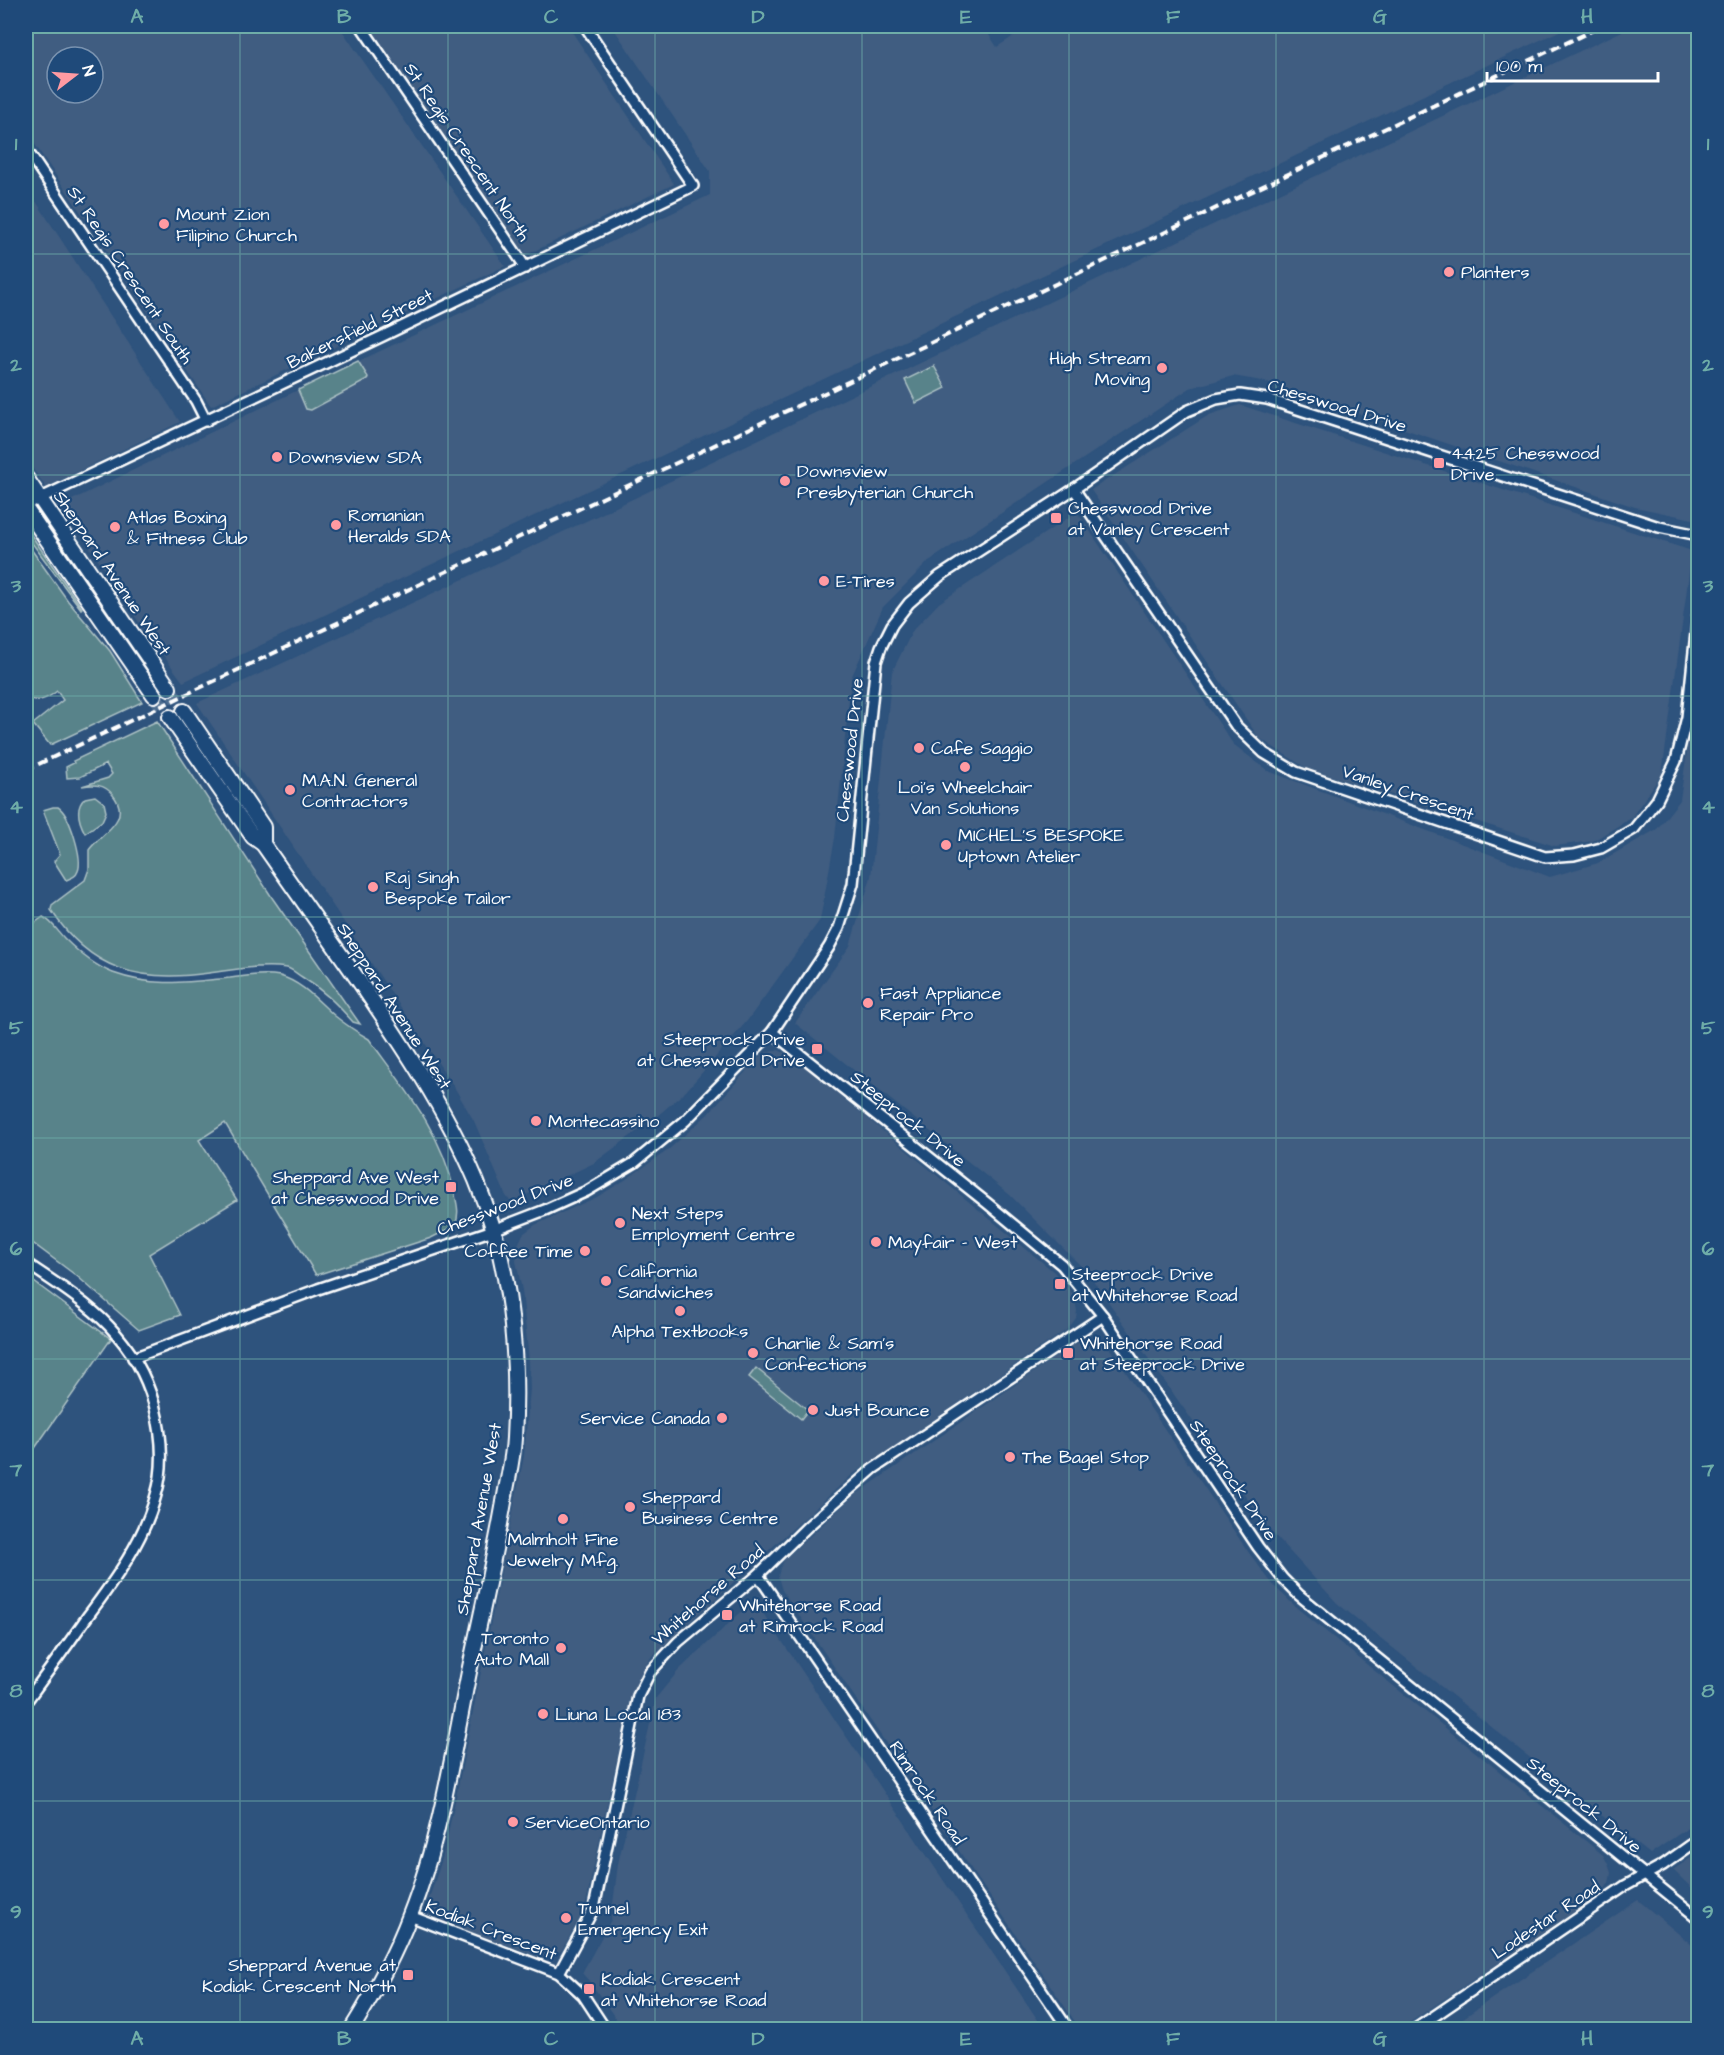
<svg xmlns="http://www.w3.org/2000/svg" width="1724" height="2055" font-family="'Architects Daughter',sans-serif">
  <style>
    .built { fill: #405d81; fill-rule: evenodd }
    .green { fill: #59838a; stroke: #acc1c4; stroke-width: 1.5 }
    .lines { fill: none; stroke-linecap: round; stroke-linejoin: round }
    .secondary-tunnel { stroke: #4d6d90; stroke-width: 14; stroke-dasharray: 14 7; stroke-linecap: butt }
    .minor-casing { stroke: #fff; stroke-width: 14 }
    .secondary-casing { stroke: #fff; stroke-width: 18 }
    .minor { stroke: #1f4a7a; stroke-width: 9 }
    .secondary { stroke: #1f4a7a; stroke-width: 14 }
    .rail { stroke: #fff; stroke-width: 4; stroke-dasharray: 9 4.5; stroke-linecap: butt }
    .grid { fill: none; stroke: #6fada8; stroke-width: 1.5; stroke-opacity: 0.55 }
    .poi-dot { fill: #ff9aa2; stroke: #1f4a7a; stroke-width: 2 }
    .labels { text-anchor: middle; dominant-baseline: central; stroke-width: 4.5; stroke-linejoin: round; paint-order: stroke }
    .street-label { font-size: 18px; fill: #fff; stroke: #1f4a7a }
    .poi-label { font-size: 18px; fill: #fff; stroke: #1f4a7a; text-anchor: start }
    .neatline { fill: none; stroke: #6fada8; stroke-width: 2 }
    .grid-label { font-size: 20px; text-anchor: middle; font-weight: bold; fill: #6fada8 }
  </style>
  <rect width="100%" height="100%" fill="#2e537d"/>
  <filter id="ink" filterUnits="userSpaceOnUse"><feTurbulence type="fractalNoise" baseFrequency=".0167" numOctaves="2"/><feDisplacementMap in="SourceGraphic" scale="12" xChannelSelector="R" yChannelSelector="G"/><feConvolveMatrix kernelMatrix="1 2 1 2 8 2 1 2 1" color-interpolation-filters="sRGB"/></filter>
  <g filter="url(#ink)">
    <!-- built -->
    <g class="built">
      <path d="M 26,26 L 339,26 L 505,266 L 211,406 L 26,131 ZM 57,57 L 93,57 L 93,93 L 57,93 Z"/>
      <polygon points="370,26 568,26 674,184 526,255"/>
      <polygon points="612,26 983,26 997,47 1029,26 1570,26 183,682 136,618 67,513 66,505 72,500 298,390 710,195 710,171"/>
      <polygon points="1633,26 1698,26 1698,520 1635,507 1262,381 1233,376 1190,388 929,561 883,607 851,678 835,838 820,920 747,1021 686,1091 655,1118 594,1163 511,1202 506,1196 474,1121 453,1085 197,703 455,583"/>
      <polygon points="26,186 180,422 46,487 26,460"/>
      <polygon points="1240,405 1692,551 1662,774 1631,818 1593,841 1555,846 1306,768 1259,738 1091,490 1209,415"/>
      <polygon points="1077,512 1233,744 1268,771 1550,877 1598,863 1657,829 1680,800 1698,675 1698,1821 1650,1854 1337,1603 1269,1529 1088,1273 1010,1195 795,1023 850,946 871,877 892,672 913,630 939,603"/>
      <polygon points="778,1050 793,1057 1054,1272 1074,1295 1077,1311 1076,1318 1068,1329 853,1474 652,1656 642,1671 631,1694 585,1908 562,1950 553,1956 541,1957 441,1921 434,1916 430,1909 429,1899 443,1856 457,1792 524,1456 530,1389 529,1361 522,1290 516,1261 517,1247 523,1234 535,1225 597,1197 625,1180 667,1151 707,1115 758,1058 765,1053"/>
      <polygon points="1092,1338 1102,1341 1108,1346 1249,1553 1274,1586 1298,1609 1603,1855 1608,1864 1611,1873 1609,1883 1602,1893 1400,2029 1080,2029 782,1590 778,1577 780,1568 785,1559 855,1495 1070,1347 1085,1339"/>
      <polygon points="754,1600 1044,2029 623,2029 590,1982 582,1973 611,1920 618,1864 656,1698 679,1670"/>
      <polygon points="1698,1853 1698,1894 1673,1870"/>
      <polygon points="1638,1900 1698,1950 1698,2029 1447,2029"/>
    </g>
    <!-- green -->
    <g class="green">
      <polygon points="358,361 368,377 367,380 311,410 306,409 298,390"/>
      <polygon points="934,366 946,388 916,403 905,380"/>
      <polygon points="31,535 82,608 81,609 29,539"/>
      <path d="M 26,542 L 68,601 L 110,651 L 142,702 L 50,745 L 33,724 L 63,700 L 57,691 C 47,699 37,704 26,697 Z"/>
      <path d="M 157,721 L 273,899 L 360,1024 L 353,1022 C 337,1004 323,990 302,977 C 297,974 292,969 287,968 C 261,964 235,970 209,973 C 140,983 91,971 51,910 L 52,905 L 85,880 L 89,869 L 89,850 C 101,833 133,820 113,795 C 105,784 94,784 82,786 L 108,778 L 112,774 L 106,764 L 80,777 L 67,778 L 66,767 L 74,763 L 73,761 Z"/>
      <path d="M 95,796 L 104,803 L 106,812 L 102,821 L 85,833 C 79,822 74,808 85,798 Z"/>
      <path d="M 53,807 L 58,807 C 70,814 83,859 78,871 C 76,877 71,878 66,880 L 54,861 L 60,854 L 43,810 Z"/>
      <path d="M 43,917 C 53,922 57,931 65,939 C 79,953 95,966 113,973 C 154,988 189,982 230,978 C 246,976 264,973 280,976 C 302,982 319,1002 335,1016 C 346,1025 357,1032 369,1039 C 403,1086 442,1132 454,1191 C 457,1204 460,1213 455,1226 L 431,1238 L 316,1275 L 225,1123 L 199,1140 L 237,1200 L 149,1254 L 180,1315 L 139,1330 L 78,1277 L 26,1238 L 26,929 Z"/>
      <polygon points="26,1276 111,1339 26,1461"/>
      <polygon points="756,1368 808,1410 801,1419 749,1377"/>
    </g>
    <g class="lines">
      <!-- secondary-tunnel -->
      <g class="secondary-tunnel">
        <polyline points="169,688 184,711"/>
        <polyline points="154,695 170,717"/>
      </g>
      <!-- minor casing -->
      <g class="minor-casing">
        <g id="minor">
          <polyline points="361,26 526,268"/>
          <polyline points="26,149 196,401 206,421"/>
          <polyline points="1074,489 1236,726 1264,753 1296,772 1545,857 1574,855 1601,848 1634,829 1657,800 1676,761 1687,717 1698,614"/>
          <polyline points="26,505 385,335 693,186 585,26"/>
          <polyline points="772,1032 987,1203 1062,1265 1103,1316 1258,1547 1283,1579 1299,1595 1698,1918"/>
          <path d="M 26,1263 C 54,1282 85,1301 109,1326 C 130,1348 146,1375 154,1404 C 162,1434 165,1465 156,1495 C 144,1540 115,1580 87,1617 C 67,1646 46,1674 26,1702"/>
          <polyline points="133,1358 318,1289 493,1230 545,1210 587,1191 634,1163 685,1121 772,1032 829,947 839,928 853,884 876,662 881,647 892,625 909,603 940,576 1074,489 1187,411 1216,399 1240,395 1267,399 1659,527 1698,535"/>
          <polyline points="758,1575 1069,2030"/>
          <polyline points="410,1916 559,1973 583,1995 606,2030"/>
          <polyline points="559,1973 594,1908 638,1696 650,1672 678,1642 758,1575 808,1526 873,1469 1103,1316"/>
          <polyline points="1414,2030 1625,1886 1663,1865 1698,1840"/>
        </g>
      </g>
      <!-- secondary casing -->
      <g class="secondary-casing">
        <g id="secondary">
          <polyline points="26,478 169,688"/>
          <polyline points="26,509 154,695"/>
          <polyline points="184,711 263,827 263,844"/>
          <path d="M 170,717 L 253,837 L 263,844 C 295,889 327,935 359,981 C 402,1044 446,1109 476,1180 C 510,1261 519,1352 514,1438 C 513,1460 507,1481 504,1502 C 494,1559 481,1615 469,1672 C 453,1752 440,1839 410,1915 C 395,1955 374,1993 351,2030"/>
        </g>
      </g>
      <!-- minor -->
      <use href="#minor" class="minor"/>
      <!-- secondary -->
      <use href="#secondary" class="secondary"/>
      <!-- rail -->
      <polyline class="rail" points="26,770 1602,26"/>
    </g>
  </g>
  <!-- grid -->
  <path class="grid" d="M 240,26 L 240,2030M 448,26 L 448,2030M 655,26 L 655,2030M 862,26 L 862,2030M 1069,26 L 1069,2030M 1276,26 L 1276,2030M 1484,26 L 1484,2030M 26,254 L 1698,254M 26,475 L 1698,475M 26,696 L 1698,696M 26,917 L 1698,917M 26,1138 L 1698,1138M 26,1359 L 1698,1359M 26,1580 L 1698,1580M 26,1801 L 1698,1801"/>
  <!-- markers -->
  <g class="poi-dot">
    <circle cx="164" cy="224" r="6"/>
    <circle cx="1449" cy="272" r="6"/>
    <circle cx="1162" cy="368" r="6"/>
    <circle cx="277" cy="457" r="6"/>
    <rect x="1433" y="457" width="12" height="12" rx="3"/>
    <circle cx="785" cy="481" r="6"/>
    <rect x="1050" y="512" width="12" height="12" rx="3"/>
    <circle cx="336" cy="525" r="6"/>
    <circle cx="115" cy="527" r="6"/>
    <circle cx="824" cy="581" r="6"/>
    <circle cx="919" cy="748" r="6"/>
    <circle cx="965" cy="767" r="6"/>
    <circle cx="290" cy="790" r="6"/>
    <circle cx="946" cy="845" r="6"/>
    <circle cx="373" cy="887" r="6"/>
    <circle cx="868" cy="1003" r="6"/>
    <rect x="811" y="1043" width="12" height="12" rx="3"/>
    <circle cx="536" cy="1121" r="6"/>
    <rect x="445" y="1181" width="12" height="12" rx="3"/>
    <circle cx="620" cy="1223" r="6"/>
    <circle cx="876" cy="1242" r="6"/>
    <circle cx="585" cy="1251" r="6"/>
    <circle cx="606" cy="1281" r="6"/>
    <rect x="1054" y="1278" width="12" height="12" rx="3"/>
    <circle cx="680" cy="1311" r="6"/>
    <circle cx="753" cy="1353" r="6"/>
    <rect x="1062" y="1347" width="12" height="12" rx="3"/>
    <circle cx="813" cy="1410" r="6"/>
    <circle cx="722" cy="1418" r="6"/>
    <circle cx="1010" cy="1457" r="6"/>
    <circle cx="630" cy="1507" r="6"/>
    <circle cx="563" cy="1519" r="6"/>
    <rect x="721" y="1609" width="12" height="12" rx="3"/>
    <circle cx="561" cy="1648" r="6"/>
    <circle cx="543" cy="1714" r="6"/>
    <circle cx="513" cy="1822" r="6"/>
    <circle cx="566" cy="1918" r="6"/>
    <rect x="402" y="1969" width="12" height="12" rx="3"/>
    <rect x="583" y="1983" width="12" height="12" rx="3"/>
  </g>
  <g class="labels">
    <!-- street labels -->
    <g class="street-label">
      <text transform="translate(467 152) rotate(56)">St Regis Crescent North</text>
      <text transform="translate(130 275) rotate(56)">St Regis Crescent South</text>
      <text transform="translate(360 329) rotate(-26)">Bakersfield Street</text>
      <text transform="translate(1337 406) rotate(17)">Chesswood Drive</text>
      <text transform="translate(112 573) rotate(56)">Sheppard Avenue West</text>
      <text transform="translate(850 750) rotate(-84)">Chesswood Drive</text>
      <text transform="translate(1408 793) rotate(19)">Vanley Crescent</text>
      <text transform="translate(394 1006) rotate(57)">Sheppard Avenue West</text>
      <text transform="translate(908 1119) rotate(39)">Steeprock Drive</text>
      <text transform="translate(505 1205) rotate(-21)">Chesswood Drive</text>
      <text transform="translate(1233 1480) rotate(56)">Steeprock Drive</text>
      <text transform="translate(479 1519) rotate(-80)">Sheppard Avenue West</text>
      <text transform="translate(708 1595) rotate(-41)">Whitehorse Road</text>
      <text transform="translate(927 1793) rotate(56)">Rimrock Road</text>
      <text transform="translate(1584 1805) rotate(39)">Steeprock Drive</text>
      <text transform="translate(1546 1920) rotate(-34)">Lodestar Road</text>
      <text transform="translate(491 1930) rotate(21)">Kodiak Crescent</text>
    </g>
    <!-- poi labels -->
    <g class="poi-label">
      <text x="176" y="214">Mount Zion<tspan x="176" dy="21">Filipino Church</tspan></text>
      <text x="1461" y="272">Planters</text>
      <text x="1150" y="358" text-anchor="end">High Stream<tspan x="1150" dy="21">Moving</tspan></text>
      <text x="1451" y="453">4425 Chesswood<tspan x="1451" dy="21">Drive</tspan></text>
      <text x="289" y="457">Downsview SDA</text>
      <text x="797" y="471">Downsview<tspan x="797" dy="21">Presbyterian Church</tspan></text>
      <text x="1068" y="508">Chesswood Drive<tspan x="1068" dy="21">at Vanley Crescent</tspan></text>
      <text x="348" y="515">Romanian<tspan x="348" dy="21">Heralds SDA</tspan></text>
      <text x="127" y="517">Atlas Boxing<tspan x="127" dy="21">&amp; Fitness Club</tspan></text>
      <text x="836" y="581">E-Tires</text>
      <text x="931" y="748">Cafe Saggio</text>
      <text x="302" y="780">M.A.N. General<tspan x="302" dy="21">Contractors</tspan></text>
      <text x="965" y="787" text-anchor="middle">Loi's Wheelchair<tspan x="965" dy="21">Van Solutions</tspan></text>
      <text x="958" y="835">MICHEL'S BESPOKE<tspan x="958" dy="21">Uptown Atelier</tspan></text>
      <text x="385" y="877">Raj Singh<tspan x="385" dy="21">Bespoke Tailor</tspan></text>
      <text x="880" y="993">Fast Appliance<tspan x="880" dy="21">Repair Pro</tspan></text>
      <text x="805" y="1039" text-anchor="end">Steeprock Drive<tspan x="805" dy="21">at Chesswood Drive</tspan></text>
      <text x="548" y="1121">Montecassino</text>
      <text x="439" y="1177" text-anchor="end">Sheppard Ave West<tspan x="439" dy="21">at Chesswood Drive</tspan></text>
      <text x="632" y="1213">Next Steps<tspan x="632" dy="21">Employment Centre</tspan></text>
      <text x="888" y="1242">Mayfair - West</text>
      <text x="573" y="1251" text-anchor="end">Coffee Time</text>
      <text x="618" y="1271">California<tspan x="618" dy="21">Sandwiches</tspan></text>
      <text x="1072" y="1274">Steeprock Drive<tspan x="1072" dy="21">at Whitehorse Road</tspan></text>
      <text x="680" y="1331" text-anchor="middle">Alpha Textbooks</text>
      <text x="765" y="1343">Charlie &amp; Sam's<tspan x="765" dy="21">Confections</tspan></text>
      <text x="1080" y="1343">Whitehorse Road<tspan x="1080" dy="21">at Steeprock Drive</tspan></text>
      <text x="825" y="1410">Just Bounce</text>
      <text x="710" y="1418" text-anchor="end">Service Canada</text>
      <text x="1022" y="1457">The Bagel Stop</text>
      <text x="642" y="1497">Sheppard<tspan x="642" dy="21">Business Centre</tspan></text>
      <text x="563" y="1539" text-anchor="middle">Malmholt Fine<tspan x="563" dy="21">Jewelry Mfg.</tspan></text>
      <text x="739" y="1605">Whitehorse Road<tspan x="739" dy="21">at Rimrock Road</tspan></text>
      <text x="549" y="1638" text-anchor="end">Toronto<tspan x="549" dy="21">Auto Mall</tspan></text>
      <text x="555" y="1714">Liuna Local 183</text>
      <text x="525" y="1822">ServiceOntario</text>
      <text x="578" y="1908">Tunnel<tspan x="578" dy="21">Emergency Exit</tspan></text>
      <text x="396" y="1965" text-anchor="end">Sheppard Avenue at<tspan x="396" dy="21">Kodiak Crescent North</tspan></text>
      <text x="601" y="1979">Kodiak Crescent<tspan x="601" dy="21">at Whitehorse Road</tspan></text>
    </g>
  </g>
  <!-- margin -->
  <rect width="1724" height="2055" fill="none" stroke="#1f4a7a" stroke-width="66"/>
  <!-- north arrow -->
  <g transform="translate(75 75) rotate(73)"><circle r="28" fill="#1f4a7a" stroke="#7992af" stroke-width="1.5"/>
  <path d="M0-4.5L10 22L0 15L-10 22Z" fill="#ff9aa2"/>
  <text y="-9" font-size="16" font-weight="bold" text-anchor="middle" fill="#ffffff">N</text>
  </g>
  <!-- scale -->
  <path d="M1487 72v9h171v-9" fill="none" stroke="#ffffff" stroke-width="3"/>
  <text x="1496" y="72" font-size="18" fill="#ffffff" stroke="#1f4a7a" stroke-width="4.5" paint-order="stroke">100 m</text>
  <rect x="33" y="33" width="1658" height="1989" class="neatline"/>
  <g class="grid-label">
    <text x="137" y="23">A</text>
    <text x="344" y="23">B</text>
    <text x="551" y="23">C</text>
    <text x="758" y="23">D</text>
    <text x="966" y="23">E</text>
    <text x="1173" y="23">F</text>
    <text x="1380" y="23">G</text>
    <text x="1587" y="23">H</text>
    <text x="16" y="150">1</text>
    <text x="1708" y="150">1</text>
    <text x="16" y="371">2</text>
    <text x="1708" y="371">2</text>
    <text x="16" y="592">3</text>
    <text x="1708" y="592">3</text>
    <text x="16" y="813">4</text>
    <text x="1708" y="813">4</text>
    <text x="16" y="1034">5</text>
    <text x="1708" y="1034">5</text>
    <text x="16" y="1255">6</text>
    <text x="1708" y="1255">6</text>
    <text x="16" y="1476">7</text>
    <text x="1708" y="1476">7</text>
    <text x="16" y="1697">8</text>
    <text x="1708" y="1697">8</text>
    <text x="16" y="1918">9</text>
    <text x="1708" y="1918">9</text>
    <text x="137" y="2045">A</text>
    <text x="344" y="2045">B</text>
    <text x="551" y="2045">C</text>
    <text x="758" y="2045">D</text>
    <text x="966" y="2045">E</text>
    <text x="1173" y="2045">F</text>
    <text x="1380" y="2045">G</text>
    <text x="1587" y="2045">H</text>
  </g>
</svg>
